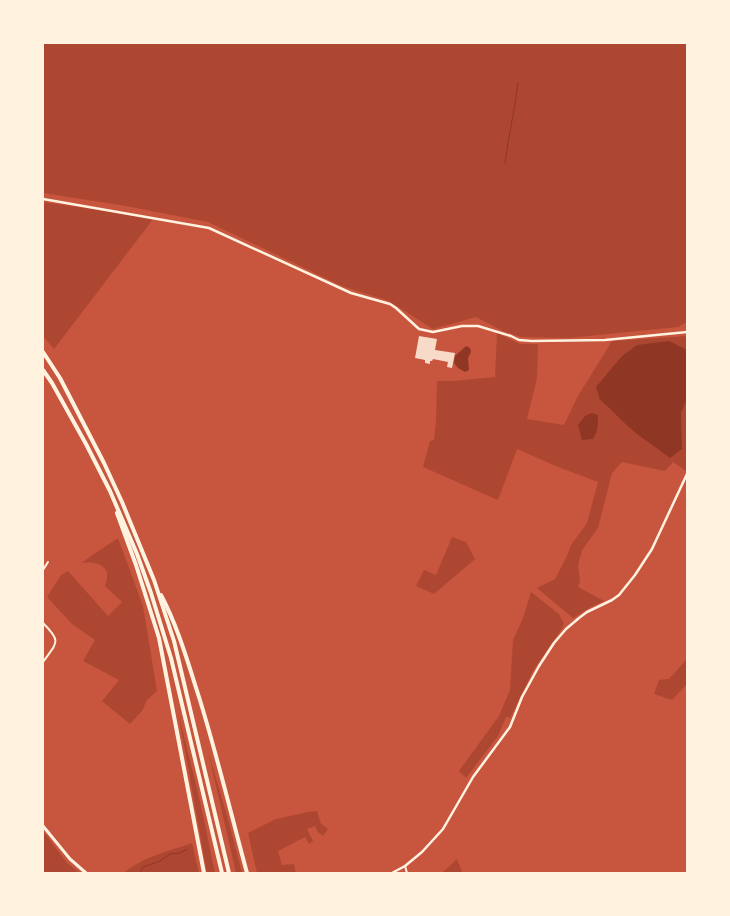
<svg xmlns="http://www.w3.org/2000/svg" width="730" height="916" font-family="'Asap Condensed',sans-serif">
  <style>
    .green { fill: #ae4732 }
    .water { fill: #8f3625 }
    .lines { fill: none; stroke-linecap: round; stroke-linejoin: round }
    .stream { stroke: #8f3625; stroke-width: 1 }
    .building { fill: #f7dbc8 }
    .minor { stroke: #fff3e0; stroke-width: 2 }
    .tertiary { stroke: #fff3e0; stroke-width: 2.5 }
    .secondary { stroke: #fff3e0; stroke-width: 3 }
    .motorway { stroke: #fff3e0; stroke-width: 4 }
  </style>
  <rect width="100%" height="100%" fill="#c8553d"/>
  <!-- green -->
  <g class="green">
    <polygon points="43,43 687,43 687,322 678,327 568,338 521,337 503,331 476,317 433,329 389,301 342,286 208,222 126,206 43,193"/>
    <polygon points="43,202 154,218 54,349 43,336"/>
    <polygon points="497,333 520,344 538,344 537,378 527,419 564,425 578,396 612,341 687,336 687,350 684,349 600,400 609,408 621,420 682,449 681,413 687,399 687,468 686,471 673,462 665,471 622,462 612,473 598,528 582,550 578,565 580,582 578,587 604,601 591,607 573,618 537,588 555,579 566,558 571,545 587,523 598,482 558,467 517,449 498,500 423,467 430,441 434,440 436,420 437,381 453,381 495,377"/>
    <polygon points="452,537 466,542 475,559 434,594 416,586 424,570 436,575"/>
    <path d="M 118,538 L 143,606 L 157,691 L 147,700 L 142,711 L 130,724 L 102,701 L 119,680 L 83,661 L 95,640 L 72,624 L 47,597 L 61,575 L 68,571 L 108,616 L 122,602 L 105,586 C 106,582 108,576 107,573 C 104,562 90,562 81,563 Z"/>
    <polygon points="531,592 559,614 564,624 563,627 534,669 510,718 506,717 498,736 466,778 459,771 499,716 510,690 513,640 523,618"/>
    <polygon points="687,659 687,684 672,700 654,694 659,680 669,679"/>
    <polygon points="178,712 200,801 215,873 207,873"/>
    <polygon points="208,751 228,819 242,873 236,873"/>
    <polygon points="317,811 321,824 328,829 323,836 318,832 315,826 307,829 313,841 309,844 305,837 278,851 282,865 294,864 296,873 257,873 248,833 276,819 308,812"/>
    <polygon points="43,831 67,863 80,873 43,873"/>
    <path d="M 192,843 L 199,873 L 124,873 C 142,857 170,851 192,843 Z"/>
    <polygon points="457,859 461,869 462,873 442,873"/>
  </g>
  <!-- water -->
  <g class="water">
    <polygon points="669,341 687,350 687,399 681,413 682,449 670,458 637,434 621,420 609,408 600,400 596,387 622,356 637,345"/>
    <polygon points="466,346 470,348 471,352 468,358 469,370 465,372 458,368 454,363 455,356"/>
    <path d="M 592,413 L 598,415 C 598,424 598,431 593,439 L 582,440 L 578,425 L 585,416 Z"/>
  </g>
  <g class="lines">
    <!-- stream -->
    <g class="stream">
      <path d="M 505,164 C 508,136 515,110 518,83"/>
      <polyline points="140,873 143,867 160,861 170,854 180,853 187,849"/>
    </g>
  </g>
  <!-- building -->
  <polygon class="building" points="419,336 437,339 435,350 455,353 452,368 447,367 448,362 433,359 432,361 430,361 430,364 425,363 425,360 415,358"/>
  <g class="lines">
    <!-- minor -->
    <g class="minor">
      <polyline points="43,570 48,562"/>
      <path d="M 43,623 C 62,642 57,642 43,662"/>
      <polyline points="405,866 407,873"/>
    </g>
    <!-- tertiary -->
    <g class="tertiary">
      <polyline points="43,199 209,228 351,293 390,304 396,308 419,329 433,332 462,326 478,326 511,336 519,340 532,341 605,340 687,332"/>
      <polyline points="392,873 405,866 422,852 443,829 473,777 510,727 522,697 539,666 554,643 566,629 579,618 587,612 612,600 619,595 635,575 652,549 687,474"/>
    </g>
    <!-- secondary -->
    <polyline class="secondary" points="43,826 70,859 86,873"/>
    <!-- motorway -->
    <g class="motorway">
      <polyline points="43,352 60,378 104,463 122,502 154,580 174,641 229,873"/>
      <polyline points="43,370 52,383 86,444 110,491 137,554 151,593 171,658 222,873"/>
      <polyline points="117,513 136,565 159,638 204,873"/>
      <path d="M 161,595 C 178,627 188,663 199,697 C 217,755 231,814 247,873"/>
    </g>
  </g>
  <!-- border -->
  <rect width="730" height="916" fill="none" stroke="#fff3e0" stroke-width="88"/>
</svg>
